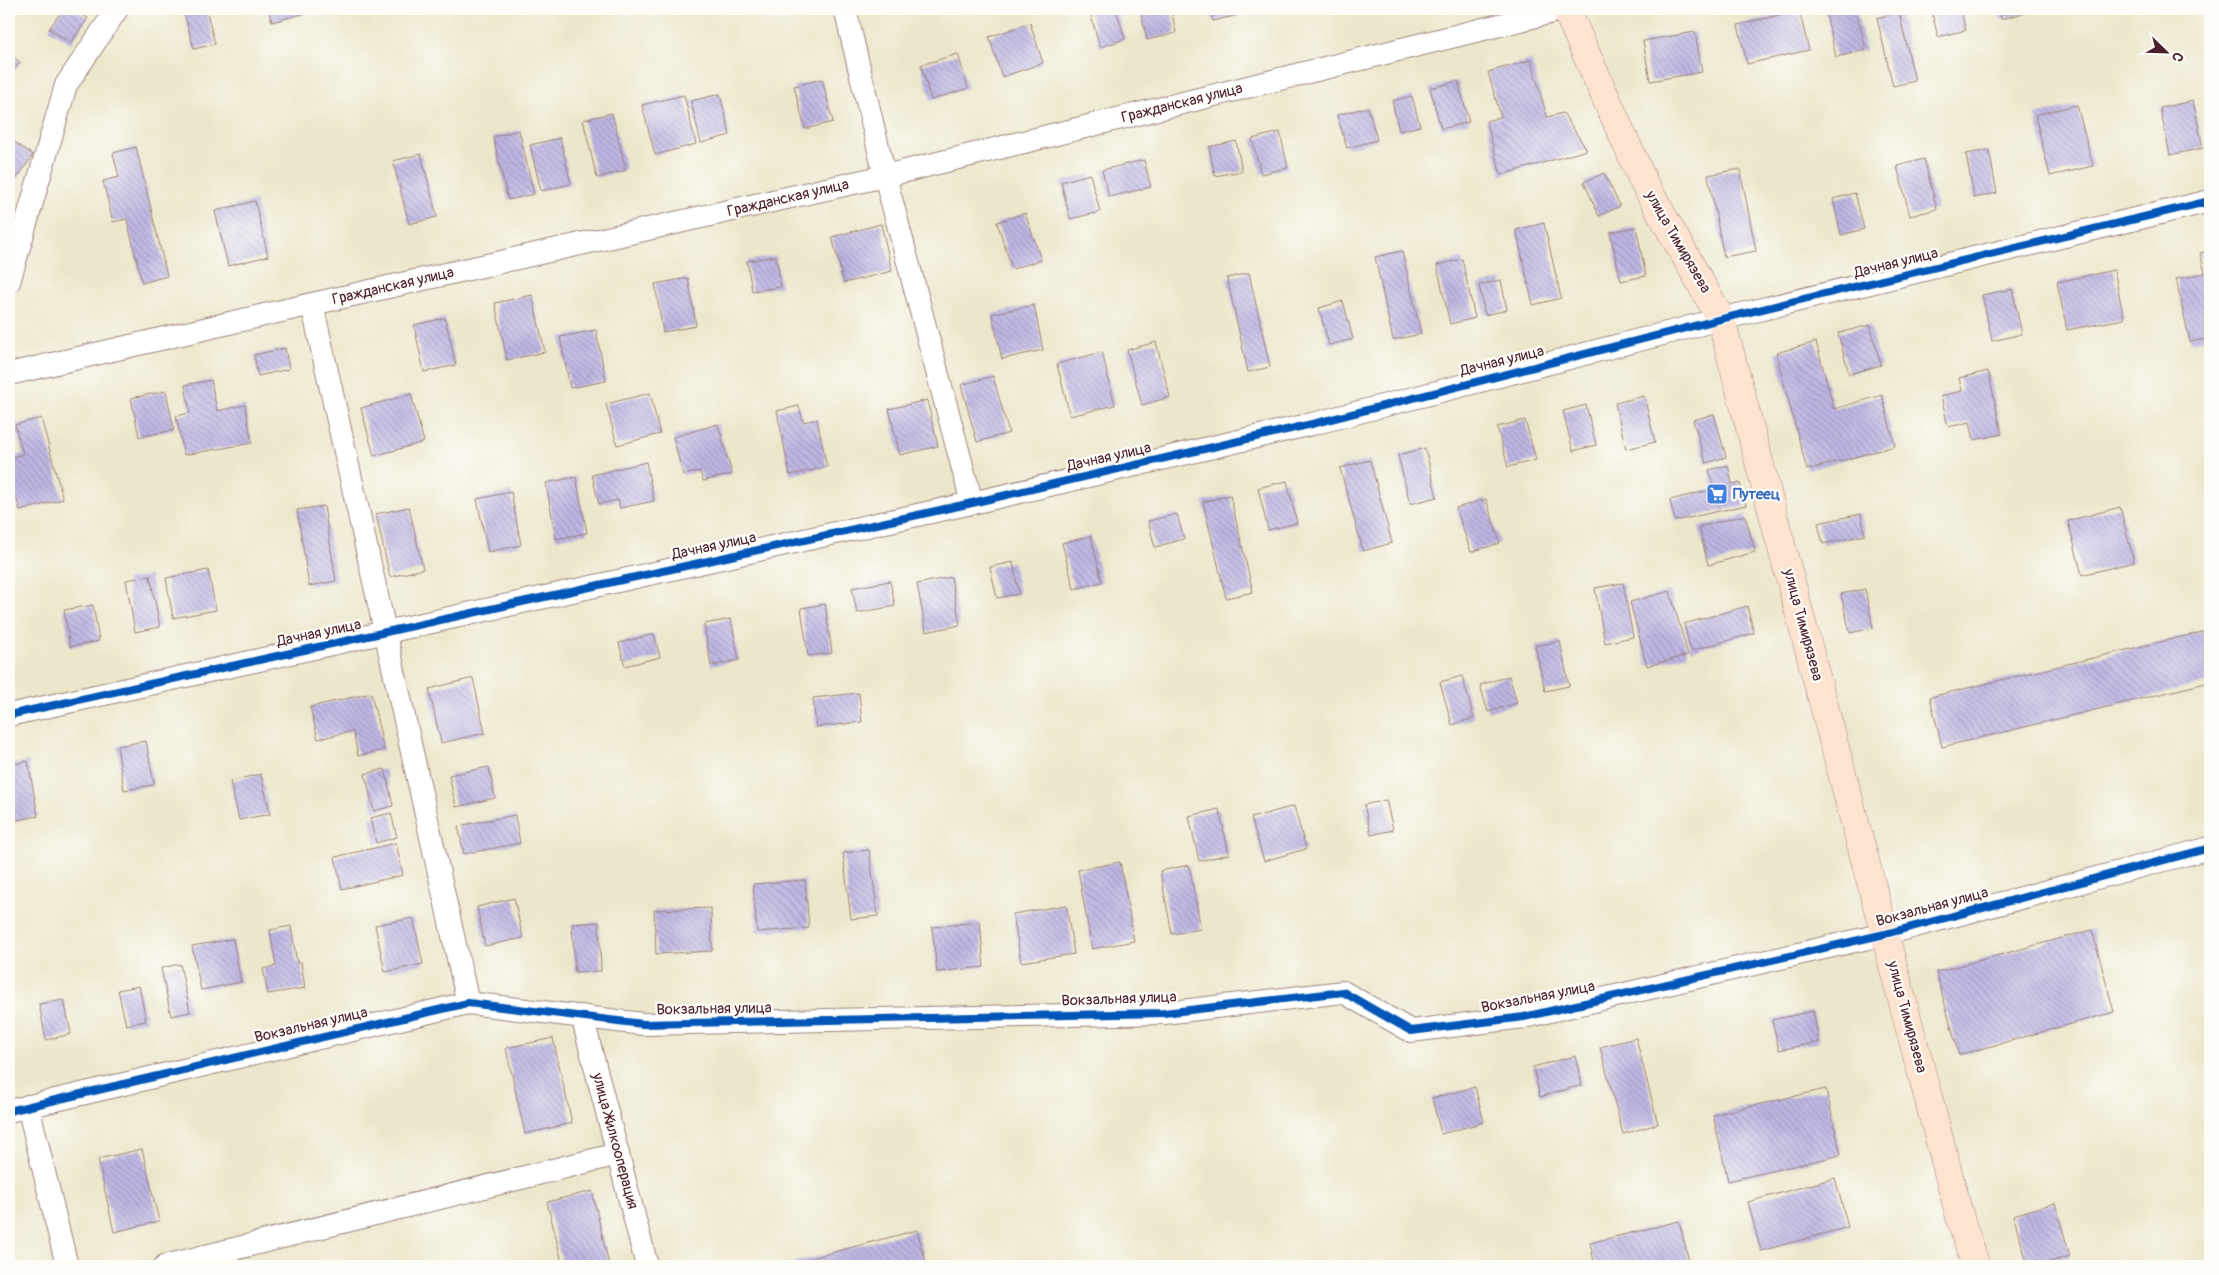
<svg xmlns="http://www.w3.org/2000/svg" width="2219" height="1275" font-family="Pangolin,sans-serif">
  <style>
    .building { fill: url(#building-back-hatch) }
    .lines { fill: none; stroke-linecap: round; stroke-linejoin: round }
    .minor-casing { stroke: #9b827a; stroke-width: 24 }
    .secondary-casing { stroke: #9b827a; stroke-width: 29 }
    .minor { stroke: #fff; stroke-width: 22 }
    .secondary { stroke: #fee3d1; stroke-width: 28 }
    .cycleway-casing { stroke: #fdfcf7; stroke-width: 11 }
    .cycleway { stroke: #0057b8; stroke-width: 8 }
    .labels { text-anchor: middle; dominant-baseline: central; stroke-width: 4.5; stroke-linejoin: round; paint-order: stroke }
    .street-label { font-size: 15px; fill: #4a1f2b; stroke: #fdfcf7 }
    .shop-label { font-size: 15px; font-weight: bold; fill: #366cbe; stroke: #fdfcf7; text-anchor: start }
  </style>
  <defs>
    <pattern id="building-back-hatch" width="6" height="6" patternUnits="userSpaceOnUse" patternTransform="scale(1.25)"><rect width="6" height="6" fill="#bfb7e4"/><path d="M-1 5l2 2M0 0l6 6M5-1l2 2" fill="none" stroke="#9d94b9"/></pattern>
  </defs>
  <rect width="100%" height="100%" fill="#fdfcf7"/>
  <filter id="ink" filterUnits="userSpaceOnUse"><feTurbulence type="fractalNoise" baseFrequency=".02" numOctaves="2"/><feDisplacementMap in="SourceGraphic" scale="10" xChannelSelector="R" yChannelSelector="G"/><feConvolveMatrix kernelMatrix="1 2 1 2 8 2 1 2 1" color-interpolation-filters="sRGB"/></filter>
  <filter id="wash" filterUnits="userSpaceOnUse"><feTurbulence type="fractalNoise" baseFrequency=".0096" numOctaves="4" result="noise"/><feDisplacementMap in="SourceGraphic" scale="20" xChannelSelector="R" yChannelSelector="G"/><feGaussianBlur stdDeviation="1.12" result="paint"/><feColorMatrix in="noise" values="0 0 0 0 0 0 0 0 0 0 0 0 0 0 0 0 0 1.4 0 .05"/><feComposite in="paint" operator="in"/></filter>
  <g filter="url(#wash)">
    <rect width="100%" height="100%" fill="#ece6ca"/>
    <g id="blocks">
      <!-- building -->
      <g class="building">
        <polygon points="63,9 74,9 88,18 71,43 49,29"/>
        <polygon points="183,9 206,9 215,44 194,49"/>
        <polygon points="268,9 305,9 306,13 272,22"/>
        <polygon points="1089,9 1116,9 1125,39 1100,47"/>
        <polygon points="1140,9 1171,9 1176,33 1147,40"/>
        <polygon points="1210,9 1236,9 1238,15 1213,21"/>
        <polygon points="1825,9 1856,9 1866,50 1836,57"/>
        <polygon points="1931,9 1960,9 1966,30 1938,37"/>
        <polygon points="1999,9 2039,9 2001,19"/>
        <polygon points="1799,10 1809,50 1747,64 1738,25"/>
        <polygon points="1899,12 1915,81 1893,86 1877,18"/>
        <polygon points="1030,23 1043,63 1002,77 989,37"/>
        <polygon points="1695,32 1702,72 1650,81 1643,41"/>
        <polygon points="9,54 20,62 9,77"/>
        <polygon points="958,54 968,88 931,100 921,65"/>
        <polygon points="1531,60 1547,117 1563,113 1587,150 1501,175 1486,121 1501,117 1488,72"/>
        <polygon points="822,79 833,122 805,129 794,86"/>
        <polygon points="1458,81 1469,122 1441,129 1430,88"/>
        <polygon points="720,94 730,135 701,143 691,101"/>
        <polygon points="684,95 696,144 655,155 642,105"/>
        <polygon points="1412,96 1420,126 1399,131 1392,101"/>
        <polygon points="2193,101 2203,148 2170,155 2160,108"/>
        <polygon points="2077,105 2093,166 2050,176 2035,115"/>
        <polygon points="1368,107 1377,140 1347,148 1337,115"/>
        <polygon points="612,113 626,170 597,178 583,120"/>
        <polygon points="519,130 534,194 508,200 493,137"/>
        <polygon points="1280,132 1288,168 1261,174 1252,139"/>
        <polygon points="9,138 33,155 9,190"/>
        <polygon points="560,138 571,184 541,191 530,145"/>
        <polygon points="1236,141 1242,171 1215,176 1209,147"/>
        <polygon points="136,147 167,276 142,283 127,219 113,222 103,181 119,177 113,153"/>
        <polygon points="1989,150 1997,193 1974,198 1966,154"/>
        <polygon points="421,154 437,217 409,224 393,161"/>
        <polygon points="1924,159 1937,209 1910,216 1897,166"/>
        <polygon points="1144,160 1151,187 1109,197 1102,170"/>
        <polygon points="1740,169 1756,251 1724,257 1708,175"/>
        <polygon points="1604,173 1620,206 1599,216 1584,182"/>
        <polygon points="1090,174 1100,212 1070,219 1061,182"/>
        <polygon points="1855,193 1864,229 1841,235 1833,199"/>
        <polygon points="255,201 268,256 228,266 215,211"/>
        <polygon points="1025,213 1041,260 1012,269 997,222"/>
        <polygon points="1544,223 1561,298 1533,305 1516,230"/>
        <polygon points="881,224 892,271 844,283 832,237"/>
        <polygon points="1636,227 1646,276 1621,281 1610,232"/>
        <polygon points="1402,251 1421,334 1393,340 1375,257"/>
        <polygon points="2210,251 2210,338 2190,342 2176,279 2205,273 2200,253"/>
        <polygon points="776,256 781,287 752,291 747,261"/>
        <polygon points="1462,259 1475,318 1450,324 1437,265"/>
        <polygon points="2114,270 2124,319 2067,330 2057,282"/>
        <polygon points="1249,273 1270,367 1248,372 1227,278"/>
        <polygon points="688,278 696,326 663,332 655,284"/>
        <polygon points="1501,280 1507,310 1485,315 1479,285"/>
        <polygon points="2012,289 2022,334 1992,341 1982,295"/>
        <polygon points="532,295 545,352 507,360 495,303"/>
        <polygon points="1343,301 1353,339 1329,345 1319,308"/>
        <polygon points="1034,305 1043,350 1002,359 992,314"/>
        <polygon points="445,318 456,365 424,372 414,325"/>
        <polygon points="1870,325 1881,365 1849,374 1838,333"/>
        <polygon points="596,330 606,381 570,388 560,337"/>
        <polygon points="1156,342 1170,397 1142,405 1127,350"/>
        <polygon points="1816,342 1834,409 1882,395 1895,446 1807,470 1776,353"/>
        <polygon points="285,348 289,369 258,376 254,355"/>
        <polygon points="1102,352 1115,405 1070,416 1057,364"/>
        <polygon points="1988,371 2002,434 1974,440 1970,422 1948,427 1941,396 1962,391 1959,378"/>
        <polygon points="993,376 1009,433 977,442 961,385"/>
        <polygon points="211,380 217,411 245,405 252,443 184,455 176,416 190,413 185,385"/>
        <polygon points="166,391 174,430 139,437 131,398"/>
        <polygon points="650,393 660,434 617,445 606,404"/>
        <polygon points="411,394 424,442 374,456 361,408"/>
        <polygon points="1644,396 1655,442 1626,449 1615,403"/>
        <polygon points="927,400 938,446 900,455 889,409"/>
        <polygon points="1586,405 1596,445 1573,451 1563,411"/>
        <polygon points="799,406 803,422 817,419 827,467 790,475 777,411"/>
        <polygon points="1714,414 1726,457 1706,463 1693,420"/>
        <polygon points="41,418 63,499 20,511 17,499 9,501 9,458 23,454 15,425"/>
        <polygon points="1525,420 1536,460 1508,467 1497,427"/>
        <polygon points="718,424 732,474 703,481 700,471 683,475 673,437"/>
        <polygon points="1425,448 1437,497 1410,504 1398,455"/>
        <polygon points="1370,460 1392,543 1363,551 1340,468"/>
        <polygon points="646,462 654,501 620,508 618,500 599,504 592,475"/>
        <polygon points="1728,465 1732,484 1740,483 1746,505 1675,521 1670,500 1714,489 1709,470"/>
        <polygon points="576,477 587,533 556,539 546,483"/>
        <polygon points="1287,481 1297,523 1268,530 1258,488"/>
        <polygon points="511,492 521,545 488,552 477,499"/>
        <polygon points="1230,495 1253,592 1226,598 1203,502"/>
        <polygon points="1486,499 1500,543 1471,552 1456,508"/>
        <polygon points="324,506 336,581 309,586 297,510"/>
        <polygon points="409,507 423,569 390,577 376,514"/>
        <polygon points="2120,507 2134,562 2082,575 2068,521"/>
        <polygon points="1177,514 1184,539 1155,547 1148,521"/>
        <polygon points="1861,514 1865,535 1823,544 1818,523"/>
        <polygon points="1745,515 1755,552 1708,565 1699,527"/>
        <polygon points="1091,536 1102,582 1074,589 1062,543"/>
        <polygon points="1013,562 1019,594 997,598 990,567"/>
        <polygon points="208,570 216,610 173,618 166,578"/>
        <polygon points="150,576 160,627 135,632 126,580"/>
        <polygon points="951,577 960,625 926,632 917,584"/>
        <polygon points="890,581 895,606 857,613 852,588"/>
        <polygon points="1623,583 1633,637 1605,643 1595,588"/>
        <polygon points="1865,589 1873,628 1850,633 1841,594"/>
        <polygon points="1670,591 1688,655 1647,666 1630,602"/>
        <polygon points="825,604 832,653 808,656 801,608"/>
        <polygon points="93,605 99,641 70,647 64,610"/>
        <polygon points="1747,606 1754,633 1691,651 1684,624"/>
        <polygon points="731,619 739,660 711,666 704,624"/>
        <polygon points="2210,630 2210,682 1942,747 1930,697"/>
        <polygon points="654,634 660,657 625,666 619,643"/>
        <polygon points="1560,641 1569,686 1545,691 1535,646"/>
        <polygon points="1462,676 1474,718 1452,725 1440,682"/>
        <polygon points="1509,676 1517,703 1488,712 1480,685"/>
        <polygon points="473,678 485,733 441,743 429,689"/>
        <polygon points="371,693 384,750 358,756 353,731 318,739 310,707"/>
        <polygon points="859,693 862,722 816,727 813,698"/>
        <polygon points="146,741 154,785 124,790 117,746"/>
        <polygon points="28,761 38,816 13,821 9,796 9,765"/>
        <polygon points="489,767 495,798 456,807 449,775"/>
        <polygon points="385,769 393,806 374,811 365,774"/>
        <polygon points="261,774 270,814 239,820 230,781"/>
        <polygon points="1386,800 1393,830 1371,835 1364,805"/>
        <polygon points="1294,806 1306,849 1264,861 1251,818"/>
        <polygon points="1219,809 1229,854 1199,861 1189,816"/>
        <polygon points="391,813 397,837 376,843 370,818"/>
        <polygon points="515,815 520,843 464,854 458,826"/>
        <polygon points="396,843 403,875 342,889 335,857"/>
        <polygon points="869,850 878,916 851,919 843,853"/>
        <polygon points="1120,862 1134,941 1092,949 1078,870"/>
        <polygon points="1189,865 1201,929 1172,934 1160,871"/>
        <polygon points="805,880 809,928 757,932 753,884"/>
        <polygon points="514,898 523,938 485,946 477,907"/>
        <polygon points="1066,905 1074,954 1021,962 1013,914"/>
        <polygon points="711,908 712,951 656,954 654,910"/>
        <polygon points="413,918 423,964 385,972 375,925"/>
        <polygon points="599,922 601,971 575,972 572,924"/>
        <polygon points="980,922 984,967 937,972 932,927"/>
        <polygon points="291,926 297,963 301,962 305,988 268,994 263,969 276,966 270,930"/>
        <polygon points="2092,930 2114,1012 1959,1055 1936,972"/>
        <polygon points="233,939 241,982 201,990 192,946"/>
        <polygon points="180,964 190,1012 171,1016 161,968"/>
        <polygon points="139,986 146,1021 126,1025 118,990"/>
        <polygon points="64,1000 71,1034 46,1040 39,1004"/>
        <polygon points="1813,1011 1819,1042 1779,1050 1772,1020"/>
        <polygon points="553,1038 572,1123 525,1134 506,1048"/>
        <polygon points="1636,1038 1658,1124 1623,1134 1600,1047"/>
        <polygon points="1575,1056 1582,1085 1540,1097 1533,1067"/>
        <polygon points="1475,1087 1484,1122 1441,1134 1432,1098"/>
        <polygon points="1826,1089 1841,1155 1728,1181 1713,1115"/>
        <polygon points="142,1149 159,1221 114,1232 98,1159"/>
        <polygon points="1835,1178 1848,1227 1761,1251 1748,1202"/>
        <polygon points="592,1191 609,1265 563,1266 547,1202"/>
        <polygon points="2055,1203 2070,1256 2036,1266 2028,1266 2013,1215"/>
        <polygon points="1679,1221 1689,1261 1669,1266 1595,1266 1590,1243"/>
        <polygon points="917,1230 927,1266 794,1266 793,1263"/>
      </g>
    </g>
  </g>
  <g filter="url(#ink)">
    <use href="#blocks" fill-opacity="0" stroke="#9b827a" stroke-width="1"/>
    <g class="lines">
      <!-- minor casing -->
      <g class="minor-casing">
        <g id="minor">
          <polyline points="845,9 885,176 972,503"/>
          <polyline points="9,282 66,85 117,9"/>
          <polyline points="312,304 468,1003"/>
          <polyline points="9,374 312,304 885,176 1565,9"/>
          <polyline points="9,715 972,503 1312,424 1721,319 2210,201"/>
          <polyline points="582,1016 647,1266"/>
          <polyline points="28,1106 67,1266"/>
          <polyline points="9,1111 468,1003 643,1024 1164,1013 1343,992 1411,1031 1524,1017 1885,934 2210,848"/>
          <polyline points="165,1266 618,1154"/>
        </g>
      </g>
      <!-- secondary casing -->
      <g class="secondary-casing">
        <polyline id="secondary" points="1566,9 1644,183 1721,319 1961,1221 1976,1266"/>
      </g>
      <!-- minor -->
      <use href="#minor" class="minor"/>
      <!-- secondary -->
      <use href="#secondary" class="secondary"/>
      <!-- cycleway casing -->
      <g class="cycleway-casing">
        <g id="cycleway">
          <polyline points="9,715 972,503 1312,424 1721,319 2210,201"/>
          <polyline points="9,1111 468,1003 643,1024 1164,1013 1343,992 1411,1031 1524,1017 1885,934 2210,848"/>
        </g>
      </g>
      <!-- cycleway -->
      <use href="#cycleway" class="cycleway"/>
    </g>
  </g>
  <!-- icons -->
  <defs>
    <g id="supermarket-square" transform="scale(1.125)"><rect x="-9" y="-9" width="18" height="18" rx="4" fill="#3f7fe0" stroke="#fdfcf7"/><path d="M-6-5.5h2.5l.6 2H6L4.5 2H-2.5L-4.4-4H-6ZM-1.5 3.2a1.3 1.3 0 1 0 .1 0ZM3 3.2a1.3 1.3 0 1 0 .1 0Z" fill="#fff"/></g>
  </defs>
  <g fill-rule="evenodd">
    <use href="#supermarket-square" x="1717" y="494"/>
  </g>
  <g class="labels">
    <!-- street labels -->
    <g class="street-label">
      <text transform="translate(1182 103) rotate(-14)">Гражданская улица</text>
      <text transform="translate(788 198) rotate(-13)">Гражданская улица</text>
      <text transform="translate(1678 242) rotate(60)">улица Тимирязева</text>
      <text transform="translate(1896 263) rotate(-14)">Дачная улица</text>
      <text transform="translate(393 286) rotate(-13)">Гражданская улица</text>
      <text transform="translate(1502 361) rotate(-14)">Дачная улица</text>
      <text transform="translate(1109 457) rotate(-13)">Дачная улица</text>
      <text transform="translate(714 546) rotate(-12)">Дачная улица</text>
      <text transform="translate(1803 625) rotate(75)">улица Тимирязева</text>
      <text transform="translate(319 633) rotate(-12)">Дачная улица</text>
      <text transform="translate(1932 907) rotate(-15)">Вокзальная улица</text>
      <text transform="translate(1538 997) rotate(-11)">Вокзальная улица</text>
      <text transform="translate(1119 999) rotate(-2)">Вокзальная улица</text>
      <text transform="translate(714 1009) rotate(-1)">Вокзальная улица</text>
      <text transform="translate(1907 1017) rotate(75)">улица Тимирязева</text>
      <text transform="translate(311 1025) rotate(-13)">Вокзальная улица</text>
      <text transform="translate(615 1141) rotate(75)">улица Жилкооперация</text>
    </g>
    <!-- shop labels -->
    <g class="shop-label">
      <text x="1733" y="494">Путеец</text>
    </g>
  </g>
  <!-- margin -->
  <rect width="2219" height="1275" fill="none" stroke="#fdfcf7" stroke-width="30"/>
  <!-- north arrow -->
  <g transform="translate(2166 52) rotate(113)" stroke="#fdfcf7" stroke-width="4" paint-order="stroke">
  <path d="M0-4L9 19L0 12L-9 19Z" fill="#4a1f2b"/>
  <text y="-8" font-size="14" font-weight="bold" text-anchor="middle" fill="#4a1f2b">С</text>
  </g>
</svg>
